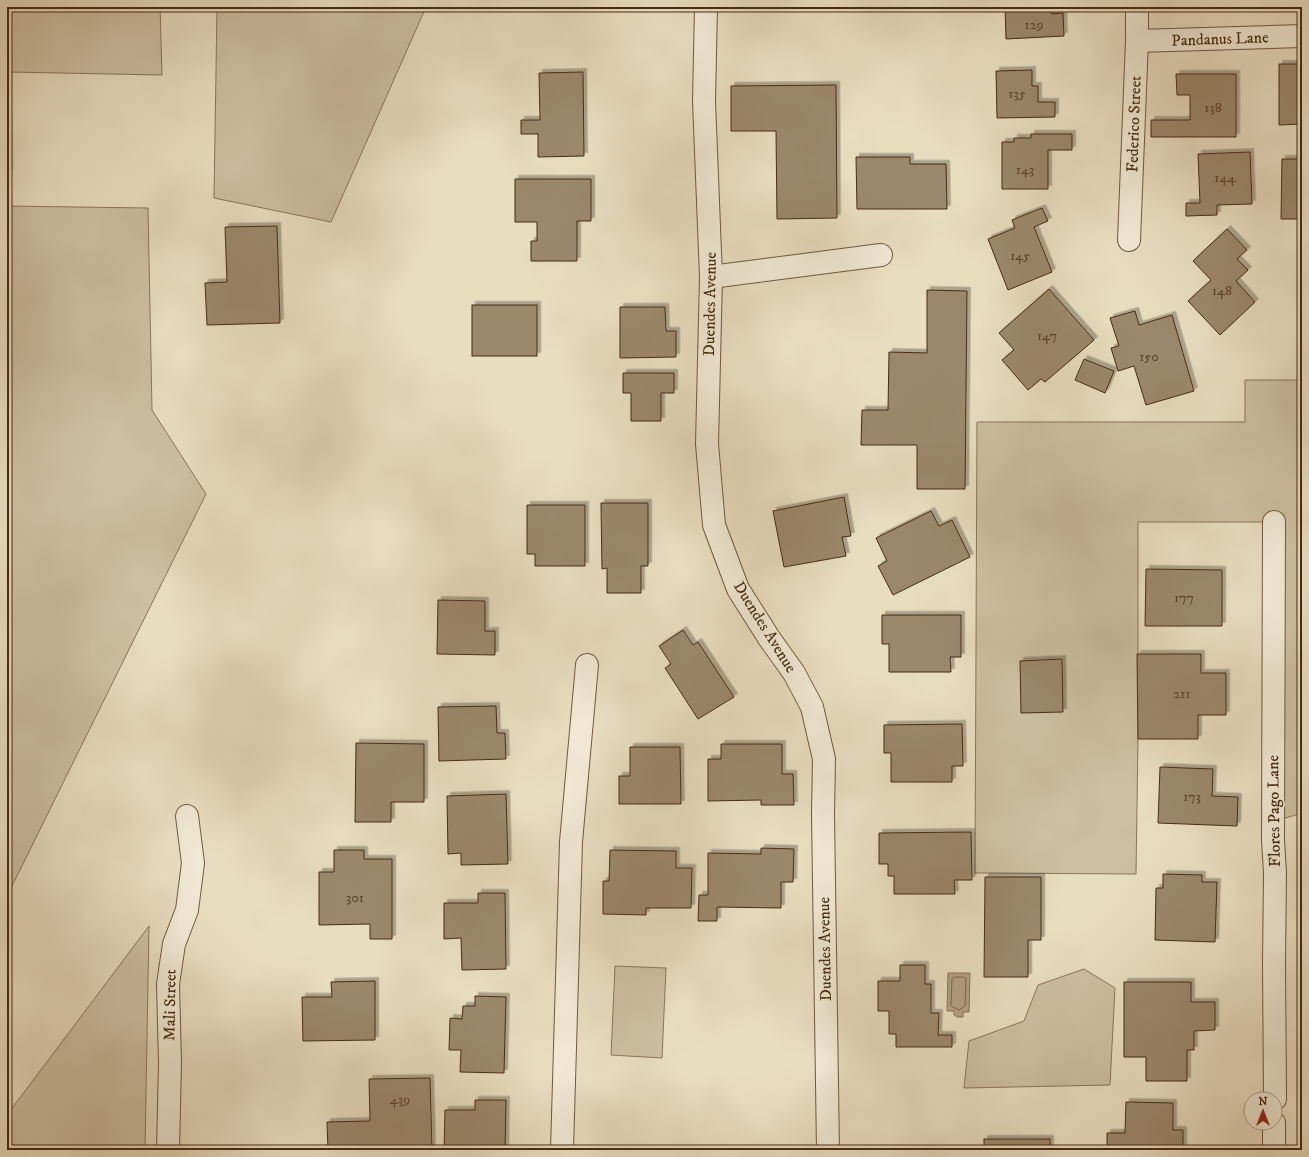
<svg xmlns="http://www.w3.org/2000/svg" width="1309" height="1157" font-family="'IM FELL DW Pica',serif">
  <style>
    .green { fill: #cdbfa2; stroke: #8a755a }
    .water { fill: #b2a085; stroke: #877157 }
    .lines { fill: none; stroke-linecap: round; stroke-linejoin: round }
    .shore { stroke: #7c664c; stroke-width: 1 }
    .building { fill: #9b886c; stroke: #472b12; filter: url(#shadow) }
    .minor-casing { stroke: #70583e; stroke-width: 24 }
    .minor { stroke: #f1e9d6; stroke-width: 22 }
    .labels { text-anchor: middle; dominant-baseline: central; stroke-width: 3.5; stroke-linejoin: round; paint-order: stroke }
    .number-label { font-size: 14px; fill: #5c4228 }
    .street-label { font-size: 16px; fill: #472b12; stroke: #f1e9d6 }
  </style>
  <defs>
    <filter id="shadow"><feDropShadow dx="3.5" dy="-3.5" stdDeviation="0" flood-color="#0004"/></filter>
  </defs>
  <rect width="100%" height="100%" fill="#e9ddc0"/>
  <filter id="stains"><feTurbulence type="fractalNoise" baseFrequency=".005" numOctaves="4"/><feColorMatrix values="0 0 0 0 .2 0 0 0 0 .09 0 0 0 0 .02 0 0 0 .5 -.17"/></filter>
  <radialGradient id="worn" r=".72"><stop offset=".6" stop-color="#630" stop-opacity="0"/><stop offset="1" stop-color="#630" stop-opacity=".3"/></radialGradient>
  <!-- green -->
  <g class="green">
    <polygon points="7,7 160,7 162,75 7,72"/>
    <polygon points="217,7 426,7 331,222 214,198"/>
    <polygon points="7,206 148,208 152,410 206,494 7,896"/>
    <polygon points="1245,380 1302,380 1302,813 1272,822 1274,522 1138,522 1138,739 1136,874 975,873 977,422 1245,422"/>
    <polygon points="149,926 145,1150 7,1150 7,1115"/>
    <polygon points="615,966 666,968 662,1058 611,1055"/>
    <polygon points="1084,969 1115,988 1110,1085 964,1088 969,1041 1024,1021 1038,985"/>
  </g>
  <!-- water -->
  <polygon class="water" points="948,973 970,973 969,1012 963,1012 963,1017 957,1017 954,1015 954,1011 947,1011"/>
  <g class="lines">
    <!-- shore -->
    <polygon class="shore" points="954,977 964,977 966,979 965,1006 959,1010 951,1006 952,979"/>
  </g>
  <!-- building -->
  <g class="building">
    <polygon points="1005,7 1052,7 1052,14 1063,13 1064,36 1006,39"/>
    <polygon points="1279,64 1302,64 1302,124 1279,125"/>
    <polygon points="1032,70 1032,86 1038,86 1038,102 1055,102 1055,117 997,118 996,71"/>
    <polygon points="583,72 584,156 538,157 538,134 521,134 521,120 540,120 539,73"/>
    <polygon points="1176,74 1236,74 1236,137 1151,137 1151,120 1190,120 1190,95 1177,95"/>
    <polygon points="836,85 837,218 777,219 776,131 731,131 731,86"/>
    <polygon points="7,86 9,173 7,173"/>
    <polygon points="1031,134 1072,134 1072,150 1048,150 1048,189 1002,189 1002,142 1014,142 1014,138 1031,138"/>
    <polygon points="1250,152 1252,204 1217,205 1217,215 1186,216 1186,203 1200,203 1198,154"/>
    <polygon points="856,157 910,157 910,164 946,164 947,209 857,209"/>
    <polygon points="1282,159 1302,159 1302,219 1281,219"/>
    <polygon points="515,179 591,179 591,221 577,221 577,261 531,261 531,241 537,241 537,222 515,222"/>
    <polygon points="1042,208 1048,221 1034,227 1052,272 1008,290 988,239 1015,228 1012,220"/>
    <polygon points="277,226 280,323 207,325 205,283 227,282 225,227"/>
    <polygon points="1227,229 1247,250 1237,259 1248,270 1236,281 1255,302 1220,335 1188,301 1211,280 1193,261"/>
    <polygon points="1049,289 1094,340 1045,382 1041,379 1028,390 1002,360 1014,350 999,333"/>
    <polygon points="927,290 967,291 965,489 917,489 917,445 861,445 862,410 888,410 889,352 927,353"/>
    <rect x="472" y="305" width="65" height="51"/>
    <polygon points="620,307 665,307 666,331 676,331 676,357 620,358"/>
    <polygon points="1135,311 1139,325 1172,315 1194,391 1146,405 1134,366 1118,371 1111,348 1119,346 1110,318"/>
    <polygon points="1084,359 1114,371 1105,393 1075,380"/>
    <polygon points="623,373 674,373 674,393 661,393 661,421 631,421 631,393 623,393"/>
    <polygon points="844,497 851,536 842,537 846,556 784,567 773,511"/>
    <polygon points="601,503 648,503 648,566 641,566 641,593 607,593 607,568 602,569"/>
    <polygon points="527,505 585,505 585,566 535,566 535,554 527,554"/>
    <polygon points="931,511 939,526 952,520 970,557 893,595 878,566 887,561 876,538"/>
    <polygon points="1146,569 1222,570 1222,626 1145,626"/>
    <polygon points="438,600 485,601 485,631 495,631 495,655 437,654"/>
    <polygon points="882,615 961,615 961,657 950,657 951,672 889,672 889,644 882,644"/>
    <polygon points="683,630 693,645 698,642 734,697 698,719 665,668 671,664 659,646"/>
    <polygon points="1137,654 1201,654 1201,673 1226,673 1226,715 1198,715 1198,739 1138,739"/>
    <polygon points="1062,659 1063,712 1021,713 1020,661"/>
    <polygon points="496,706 497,733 505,733 506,759 439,761 438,707"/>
    <polygon points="962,724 963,766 952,766 952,782 891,782 891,753 884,753 884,725"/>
    <polygon points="356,743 424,744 424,802 391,802 391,822 355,822"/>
    <polygon points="721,744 782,744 782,774 793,774 794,805 761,805 761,800 708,801 708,759 721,759"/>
    <polygon points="630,747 680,747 681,804 619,804 619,776 630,776"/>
    <polygon points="1160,767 1213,769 1212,796 1238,797 1237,826 1158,823"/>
    <polygon points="506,794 508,864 461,865 461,853 448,854 447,796"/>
    <polygon points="971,832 972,880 954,880 955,894 894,894 894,876 888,876 888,864 879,864 879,833"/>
    <polygon points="761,848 794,849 793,882 781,882 781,908 717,907 717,921 698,921 699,895 708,895 708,853 761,854"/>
    <polygon points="334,850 364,850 364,859 392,859 392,939 370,939 370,924 319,925 319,872 334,872"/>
    <polygon points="610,850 676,851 676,868 692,868 691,908 646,908 646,915 603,914 603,881 609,881"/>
    <polygon points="1163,874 1202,875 1202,882 1217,882 1215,942 1155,940 1156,888 1163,888"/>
    <polygon points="985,877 1041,877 1041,940 1028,940 1028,977 984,977"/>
    <polygon points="478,893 505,893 506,969 462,970 461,938 444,939 444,903 478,903"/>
    <polygon points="900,965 925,965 925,984 931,984 931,1013 939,1013 938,1035 952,1035 952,1047 896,1047 896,1034 889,1034 889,1011 878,1011 878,981 900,981"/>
    <polygon points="375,981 375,1040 303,1041 302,997 332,997 331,982"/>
    <polygon points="1124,982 1191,982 1191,1002 1215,1002 1215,1030 1194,1031 1194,1050 1187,1050 1187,1081 1146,1081 1146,1057 1124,1057"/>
    <polygon points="475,996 506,997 504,1073 460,1072 461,1050 449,1050 450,1018 462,1019 463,1006 475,1006"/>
    <polygon points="430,1078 432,1150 328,1150 327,1122 370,1121 369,1079"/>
    <polygon points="475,1100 506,1100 505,1150 444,1150 445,1110 475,1110"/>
    <polygon points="1126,1102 1173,1103 1173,1130 1183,1130 1183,1150 1107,1150 1107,1133 1125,1133"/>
    <rect x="984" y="1139" width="66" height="11"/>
  </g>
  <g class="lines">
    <!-- minor casing -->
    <g class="minor-casing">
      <g id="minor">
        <polyline points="706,7 704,101 711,277 707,444 714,525 738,589 769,638 794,673 812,707 824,759 823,814 828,1150"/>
        <polyline points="1137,41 1302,36"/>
        <polyline points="1129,240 1137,41 1137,7"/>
        <polyline points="711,277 881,255"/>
        <polyline points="1274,522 1273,840 1275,873 1274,963 1275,1099"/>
        <polyline points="168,1150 170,1063 168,984 174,944 187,910 193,863 187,816"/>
        <polyline points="562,1150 571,842 587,665"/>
        <polyline points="1274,1150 1274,1123"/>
      </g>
    </g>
    <!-- minor -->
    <use href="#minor" class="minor"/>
  </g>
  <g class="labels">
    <!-- number labels -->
    <g class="number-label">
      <text x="1034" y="25">129</text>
      <text x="1017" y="94">135</text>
      <text x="1213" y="108">138</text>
      <text x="1025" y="170">143</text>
      <text x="1225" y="178">144</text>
      <text x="1020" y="256">145</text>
      <text x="1222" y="291">148</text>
      <text x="1047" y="336">147</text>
      <text x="1149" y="357">150</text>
      <text x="1184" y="598">177</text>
      <text x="1182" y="694">211</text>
      <text x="1192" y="797">173</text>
      <text x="355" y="898">301</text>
      <text x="400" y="1100">439</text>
    </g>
    <!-- street labels -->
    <g class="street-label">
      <text transform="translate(1220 39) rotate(-2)">Pandanus Lane</text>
      <text transform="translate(1134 124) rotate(-88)">Federico Street</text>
      <text transform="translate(710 304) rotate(-89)">Duendes Avenue</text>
      <text transform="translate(765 627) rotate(58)">Duendes Avenue</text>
      <text transform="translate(1274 811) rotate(-91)">Flores Pago Lane</text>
      <text transform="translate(825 949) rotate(-91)">Duendes Avenue</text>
      <text transform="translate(170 1005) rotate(-89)">Mali Street</text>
    </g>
  </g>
  <!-- margin -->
  <rect width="1309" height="1157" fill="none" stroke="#e9ddc0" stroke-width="24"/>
  <rect x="8" y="8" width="1293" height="1141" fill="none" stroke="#472b12" stroke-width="2"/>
  <rect x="12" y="12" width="1285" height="1133" fill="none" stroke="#472b12"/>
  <!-- north arrow -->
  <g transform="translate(1263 1111)"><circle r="19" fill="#f1e9d6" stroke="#ad9d88"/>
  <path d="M0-3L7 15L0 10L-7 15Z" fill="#8f2418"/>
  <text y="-6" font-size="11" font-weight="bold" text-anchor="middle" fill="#472b12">N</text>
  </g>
  <rect width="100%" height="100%" filter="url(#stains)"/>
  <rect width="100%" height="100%" fill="url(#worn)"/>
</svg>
